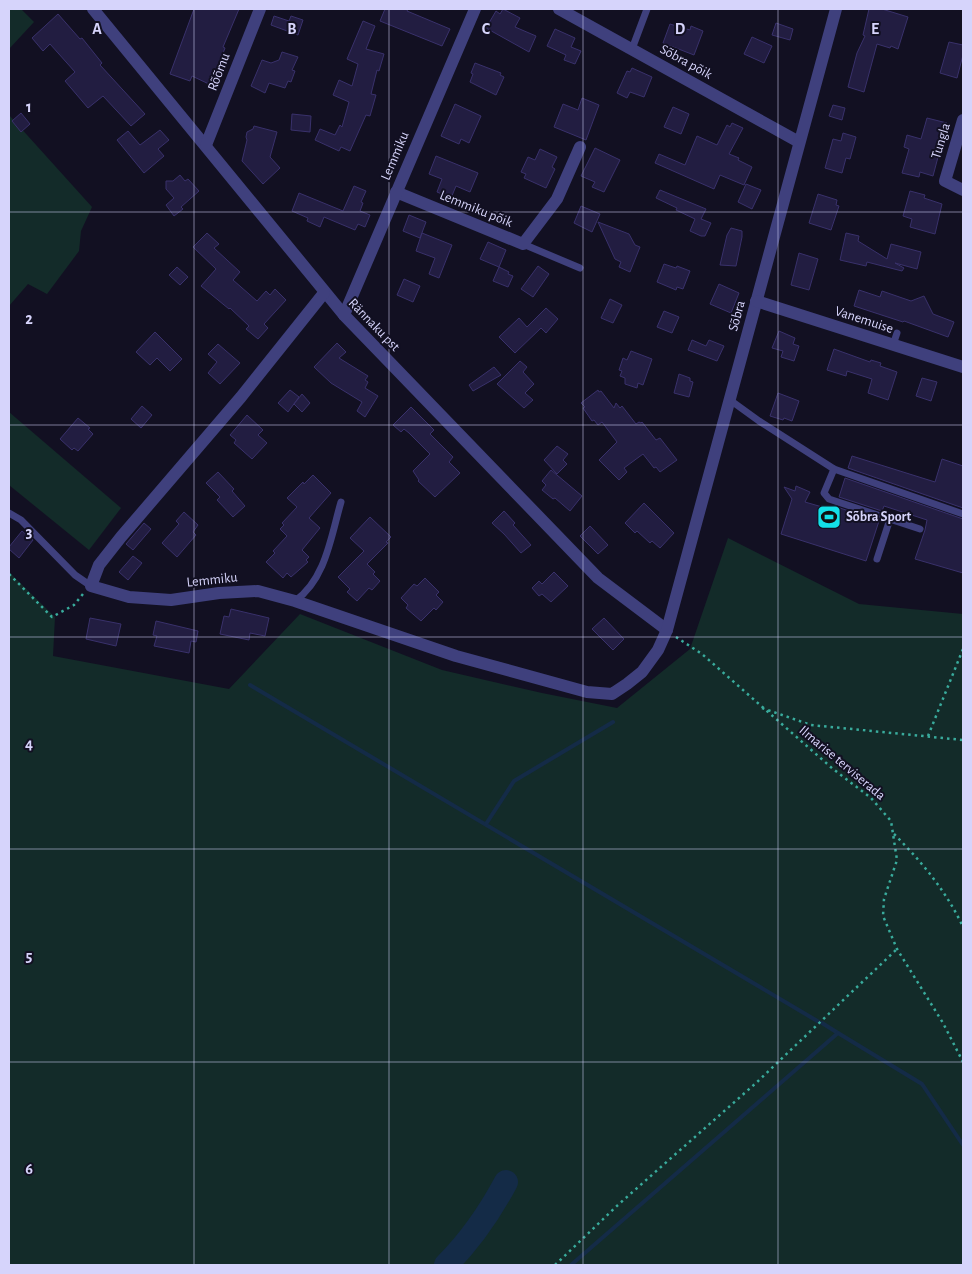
<svg xmlns="http://www.w3.org/2000/svg" width="972" height="1274" font-family="'Alegreya Sans',sans-serif">
  <style>
    .green { fill: #132b29 }
    .lines { fill: none; stroke-linecap: round; stroke-linejoin: round }
    .stream { stroke: #142b47; stroke-width: 4 }
    .river { stroke: #142b47; stroke-width: 24 }
    .building { fill: #221d41; stroke: #39316b }
    .path { stroke: #39ab9c; stroke-width: 2.5; stroke-dasharray: 2.5 4; stroke-linecap: butt }
    .service { stroke: #3f407d; stroke-width: 7 }
    .minor { stroke: #3f407d; stroke-width: 12 }
    .grid { fill: none; stroke: #d6d4fb; stroke-width: 1; stroke-opacity: 0.55 }
    .labels { text-anchor: middle; dominant-baseline: central; stroke-width: 4; stroke-linejoin: round; paint-order: stroke }
    .street-label { font-size: 14px; fill: #d6d4fb; stroke: #121022 }
    .poi-label { font-size: 14px; font-weight: bold; fill: #d6d4fb; stroke: #121022; text-anchor: start }
    .grid-label { font-size: 16px; text-anchor: middle; font-weight: bold; fill: #d6d4fb; stroke: #121022; stroke-width: 4; stroke-linejoin: round; paint-order: stroke }
  </style>
  <rect width="100%" height="100%" fill="#121022"/>
  <!-- green -->
  <g class="green">
    <polygon points="9,9 21,9 34,22 9,49"/>
    <polygon points="9,115 92,207 81,231 79,251 47,294 28,284 9,306"/>
    <polygon points="9,412 121,508 89,550 9,485"/>
    <polygon points="728,538 859,604 963,614 963,1265 9,1265 9,572 55,617 53,656 229,689 300,614 442,670 542,693 617,708 690,649"/>
  </g>
  <g class="lines">
    <!-- stream -->
    <g class="stream">
      <polyline points="250,685 819,1022"/>
      <polyline points="486,824 514,781 613,722"/>
      <polyline points="822,1023 838,1033"/>
      <polyline points="571,1265 838,1033 922,1084 963,1145"/>
    </g>
    <!-- river -->
    <path class="river" d="M 446,1265 C 470,1241 490,1212 506,1182"/>
  </g>
  <!-- building -->
  <g class="building">
    <polygon points="194,9 239,9 223,47 225,48 211,85 192,76 190,81 170,74"/>
    <polygon points="385,9 408,9 407,11 450,29 442,46 380,21"/>
    <polygon points="503,9 520,18 515,27 536,36 529,52 486,28 496,11 500,14"/>
    <polygon points="869,9 882,9 908,17 898,49 891,46 890,48 877,44 864,92 848,87 857,53 865,36 863,35"/>
    <polygon points="58,14 80,39 82,38 102,63 100,65 145,114 131,126 103,96 88,108 65,81 75,72 50,44 43,51 32,38"/>
    <polygon points="274,16 289,21 291,16 303,20 298,35 271,25"/>
    <polygon points="363,21 375,26 366,49 384,54 379,71 377,70 371,94 376,95 370,116 366,115 350,151 341,147 339,151 315,140 320,129 335,135 340,125 342,127 349,102 333,95 339,80 352,86 358,64 347,59"/>
    <polygon points="776,23 793,29 790,40 772,35"/>
    <polygon points="670,24 690,30 691,26 703,31 694,55 663,43"/>
    <polygon points="555,29 575,38 571,47 581,51 575,64 564,60 566,55 547,46"/>
    <polygon points="752,37 772,46 764,63 744,54"/>
    <polygon points="949,42 963,45 963,55 957,78 940,73"/>
    <polygon points="282,52 298,57 292,70 295,71 291,82 288,81 285,88 269,83 265,93 251,86 262,60 271,63 279,60"/>
    <polygon points="475,63 501,73 500,75 504,77 496,95 470,82 473,74 471,73"/>
    <polygon points="632,68 652,77 644,97 630,92 627,98 617,93 627,71 630,72"/>
    <polygon points="582,98 599,105 586,140 554,127 563,104 578,110"/>
    <polygon points="455,104 481,116 469,143 461,139 459,144 441,136"/>
    <polygon points="833,105 845,108 842,120 829,116"/>
    <polygon points="673,107 689,114 681,134 664,127"/>
    <polygon points="21,113 30,124 21,132 12,121"/>
    <polygon points="292,114 311,116 310,132 291,130"/>
    <polygon points="927,118 947,123 933,176 920,172 919,177 902,173 909,149 904,147 907,135 921,139"/>
    <polygon points="732,123 743,128 729,154 739,158 738,160 752,167 744,185 720,175 714,189 655,163 659,154 685,165 697,136 717,145 727,125 730,127"/>
    <polygon points="254,126 277,132 270,157 280,168 263,184 242,161 247,140 246,137 247,132 253,129"/>
    <polygon points="160,130 169,140 158,149 164,156 144,173 117,140 128,131 140,145"/>
    <polygon points="843,133 856,137 850,159 846,158 842,173 825,168 833,139 841,141"/>
    <polygon points="595,148 620,160 604,192 592,187 595,182 581,176"/>
    <polygon points="540,149 557,157 552,167 555,169 546,188 524,178 526,174 521,172 528,157 535,160"/>
    <polygon points="436,156 478,173 470,192 456,186 451,198 437,192 442,179 429,174"/>
    <polygon points="180,175 185,181 188,179 199,191 181,207 183,209 174,216 166,205 174,198 166,189 166,181 173,181"/>
    <polygon points="746,184 761,190 752,209 738,202"/>
    <polygon points="354,186 366,191 361,202 363,203 360,211 370,215 365,227 358,224 355,230 324,217 320,227 307,221 308,218 292,211 299,193 343,211"/>
    <polygon points="660,190 706,209 701,219 711,223 705,236 701,236 690,231 695,219 676,210 677,208 656,198"/>
    <polygon points="910,191 925,195 924,198 942,204 935,234 910,227 912,219 903,216"/>
    <polygon points="818,194 837,200 836,205 839,206 831,230 809,223"/>
    <polygon points="581,206 600,214 592,232 574,223"/>
    <polygon points="409,215 426,222 420,238 403,231"/>
    <polygon points="598,222 629,234 635,245 640,247 630,272 619,267 621,262 615,259"/>
    <polygon points="731,228 742,231 742,237 736,266 720,265 727,235"/>
    <polygon points="207,233 219,244 214,248 240,272 233,280 257,301 266,291 270,295 275,289 286,300 264,324 268,328 258,339 246,329 249,326 230,308 229,309 201,286 216,269 193,247"/>
    <polygon points="422,233 452,245 439,278 429,274 435,258 416,251"/>
    <polygon points="846,233 859,236 858,241 887,259 891,244 921,252 917,269 895,263 904,268 902,271 867,262 866,266 840,260"/>
    <polygon points="488,242 506,250 499,267 480,259"/>
    <polygon points="799,253 818,259 809,290 791,285"/>
    <polygon points="664,264 676,268 677,266 690,271 683,289 677,287 676,290 657,282"/>
    <polygon points="538,266 549,274 533,297 521,289"/>
    <polygon points="177,267 188,277 180,285 169,275"/>
    <polygon points="499,267 509,272 508,274 513,276 508,287 493,281"/>
    <polygon points="404,279 420,286 413,302 397,295"/>
    <polygon points="719,284 739,293 731,313 710,304"/>
    <polygon points="859,290 880,297 882,291 911,301 924,296 933,314 954,322 948,337 904,321 903,322 854,306"/>
    <polygon points="610,299 622,305 613,323 601,318"/>
    <polygon points="546,308 558,319 546,333 541,328 515,353 499,337 519,318 527,327"/>
    <polygon points="664,311 679,317 672,333 657,327"/>
    <polygon points="779,331 795,338 793,344 799,346 794,361 781,357 783,351 772,348"/>
    <polygon points="155,332 182,359 170,371 157,358 150,365 136,352"/>
    <polygon points="692,340 706,346 709,340 724,346 717,361 688,350"/>
    <polygon points="337,343 346,352 339,358 368,376 365,380 368,382 365,388 378,396 365,417 357,411 362,402 331,383 314,367"/>
    <polygon points="218,344 240,363 220,384 208,373 217,362 208,354"/>
    <polygon points="834,349 870,362 871,360 881,363 880,366 897,372 888,400 868,393 872,379 847,371 846,376 827,370"/>
    <polygon points="631,351 652,359 643,385 638,383 637,388 625,384 625,378 620,376 622,371 619,370 623,358 627,360"/>
    <polygon points="520,361 527,367 523,372 534,384 525,393 533,400 524,408 497,384"/>
    <polygon points="494,367 501,375 473,391 469,385"/>
    <polygon points="679,374 690,378 690,381 693,382 689,397 674,393"/>
    <polygon points="922,378 937,382 931,401 916,396"/>
    <polygon points="290,390 299,397 288,412 278,403"/>
    <polygon points="598,390 599,392 601,391 614,408 616,403 620,408 622,406 636,424 639,422 641,423 642,422 656,440 660,438 677,460 660,472 656,467 654,468 643,454 624,468 627,472 619,480 599,460 617,442 602,422 598,425 594,420 592,421 583,408 585,407 581,403"/>
    <polygon points="778,393 799,401 792,421 784,418 783,420 770,416"/>
    <polygon points="302,394 310,403 302,412 294,404"/>
    <polygon points="142,406 152,415 141,428 131,419"/>
    <polygon points="411,407 434,430 430,434 453,457 449,462 460,473 435,497 418,481 419,480 413,471 430,454 409,433 404,429 401,432 393,425"/>
    <polygon points="247,415 263,430 258,435 267,443 252,459 234,443 236,440 230,435"/>
    <polygon points="78,418 90,428 88,429 93,434 78,451 74,448 72,450 60,439"/>
    <polygon points="557,446 568,454 563,460 567,464 557,474 544,460"/>
    <polygon points="852,456 935,482 942,459 963,466 963,508 848,468"/>
    <polygon points="551,470 582,496 570,511 555,498 553,499 542,490 546,485 542,481"/>
    <polygon points="218,472 234,489 232,491 245,506 233,517 217,500 220,497 206,483"/>
    <polygon points="313,475 331,493 309,518 320,528 302,550 309,557 306,560 308,562 291,577 287,573 283,578 266,562 275,553 273,551 287,536 280,529 284,525 282,523 297,507 287,498 303,482 304,484"/>
    <polygon points="845,478 963,519 963,573 915,559 925,530 927,520 884,506 882,511 839,497"/>
    <polygon points="796,486 810,492 805,502 836,511 837,507 879,521 866,561 781,534 792,499 784,487 795,491"/>
    <polygon points="644,503 674,533 660,548 652,541 650,543 637,531 635,533 625,523"/>
    <polygon points="504,511 515,523 513,525 531,545 521,553 504,534 492,523"/>
    <polygon points="184,512 198,525 193,532 196,535 177,557 162,543 179,524 176,521"/>
    <polygon points="370,517 391,537 386,542 388,543 367,564 375,572 373,574 380,581 372,590 369,588 357,601 347,592 350,589 338,577 364,551 350,538"/>
    <polygon points="144,523 151,529 133,550 126,544"/>
    <polygon points="590,526 608,545 598,554 580,536"/>
    <polygon points="22,531 33,540 19,558 9,549 9,547"/>
    <polygon points="133,556 142,563 128,580 119,572"/>
    <polygon points="554,572 568,586 551,602 542,594 539,596 532,588 539,581 542,584"/>
    <polygon points="425,578 439,592 436,595 443,602 436,610 434,608 421,621 406,608 408,605 401,598 414,584 417,586"/>
    <polygon points="231,609 269,618 265,636 250,633 249,640 220,634 224,616 229,617"/>
    <polygon points="90,618 121,624 116,646 86,639"/>
    <polygon points="604,618 624,639 613,650 592,629"/>
    <polygon points="156,621 198,631 196,642 191,641 189,653 154,646 157,636 153,635"/>
  </g>
  <g class="lines">
    <!-- path -->
    <g class="path">
      <polyline points="9,574 52,617 74,605 83,594"/>
      <polyline points="676,637 702,654 833,769 871,798 891,821 897,860 884,899 883,916 897,949 943,1023 963,1062"/>
      <polyline points="762,708 811,725 963,740"/>
      <polyline points="928,736 963,649"/>
      <path d="M 894,834 C 921,861 947,892 963,927"/>
      <polyline points="555,1265 619,1204 756,1083 897,949"/>
    </g>
    <!-- service -->
    <g class="service">
      <polyline points="632,49 647,9"/>
      <polyline points="523,244 580,268"/>
      <polyline points="893,345 897,333"/>
      <polyline points="730,400 759,421 834,469 963,514"/>
      <polyline points="834,469 824,493 829,499 920,529"/>
      <polyline points="9,513 21,520 75,575 91,586"/>
      <polyline points="877,559 890,519"/>
      <path d="M 295,601 C 326,579 331,536 341,502"/>
    </g>
    <!-- minor -->
    <g class="minor">
      <polyline points="93,9 344,315 598,578 667,630"/>
      <polyline points="559,9 799,142"/>
      <polyline points="963,120 945,181 963,190"/>
      <polyline points="206,145 260,9"/>
      <polyline points="396,192 523,244 557,199 580,147"/>
      <polyline points="324,293 241,397 121,537 99,565 91,586 129,597 171,600 219,593 258,591 295,601 456,656 587,692 612,694 627,684 642,672 658,650 667,630 836,9"/>
      <polyline points="756,301 963,367"/>
      <polyline points="344,315 475,9"/>
    </g>
  </g>
  <!-- grid -->
  <path class="grid" d="M 194,9 L 194,1265M 389,9 L 389,1265M 583,9 L 583,1265M 778,9 L 778,1265M 9,212 L 963,212M 9,425 L 963,425M 9,637 L 963,637M 9,849 L 963,849M 9,1062 L 963,1062"/>
  <!-- icons -->
  <defs>
    <g id="stadium-square" transform="scale(1.25)"><rect x="-9" y="-9" width="18" height="18" rx="4" fill="#13e0e8" stroke="#121022"/><path d="M0-5a6.5 5 0 1 0 0 10a6.5 5 0 1 0 0-10ZM-3.5-1.8h7v3.6h-7Z" fill="#111"/></g>
  </defs>
  <g fill-rule="evenodd">
    <use href="#stadium-square" x="829" y="517"/>
  </g>
  <g class="labels">
    <!-- street labels -->
    <g class="street-label">
      <text transform="translate(686 62) rotate(29)">Sõbra põik</text>
      <text transform="translate(219 72) rotate(-69)">Rõõmu</text>
      <text transform="translate(941 141) rotate(-73)">Tungla</text>
      <text transform="translate(395 156) rotate(-67)">Lemmiku</text>
      <text transform="translate(476 209) rotate(22)">Lemmiku põik</text>
      <text transform="translate(737 316) rotate(-75)">Sõbra</text>
      <text transform="translate(864 320) rotate(18)">Vanemuise</text>
      <text transform="translate(374 325) rotate(46)">Rännaku pst</text>
      <text transform="translate(212 580) rotate(-6)">Lemmiku</text>
      <text transform="translate(842 763) rotate(40)">Ilmarise terviserada</text>
    </g>
    <!-- poi labels -->
    <g class="poi-label">
      <text x="846" y="517">Sõbra Sport</text>
    </g>
  </g>
  <g class="grid-label">
    <text x="97" y="34">A</text>
    <text x="292" y="34">B</text>
    <text x="486" y="34">C</text>
    <text x="680" y="34">D</text>
    <text x="875" y="34">E</text>
    <text x="29" y="112">1</text>
    <text x="29" y="324">2</text>
    <text x="29" y="537">3</text>
    <text x="29" y="749">4</text>
    <text x="29" y="961">5</text>
    <text x="29" y="1174">6</text>
  </g>
  <!-- border -->
  <rect width="972" height="1274" fill="none" stroke="#d6d4fb" stroke-width="20"/>
</svg>
